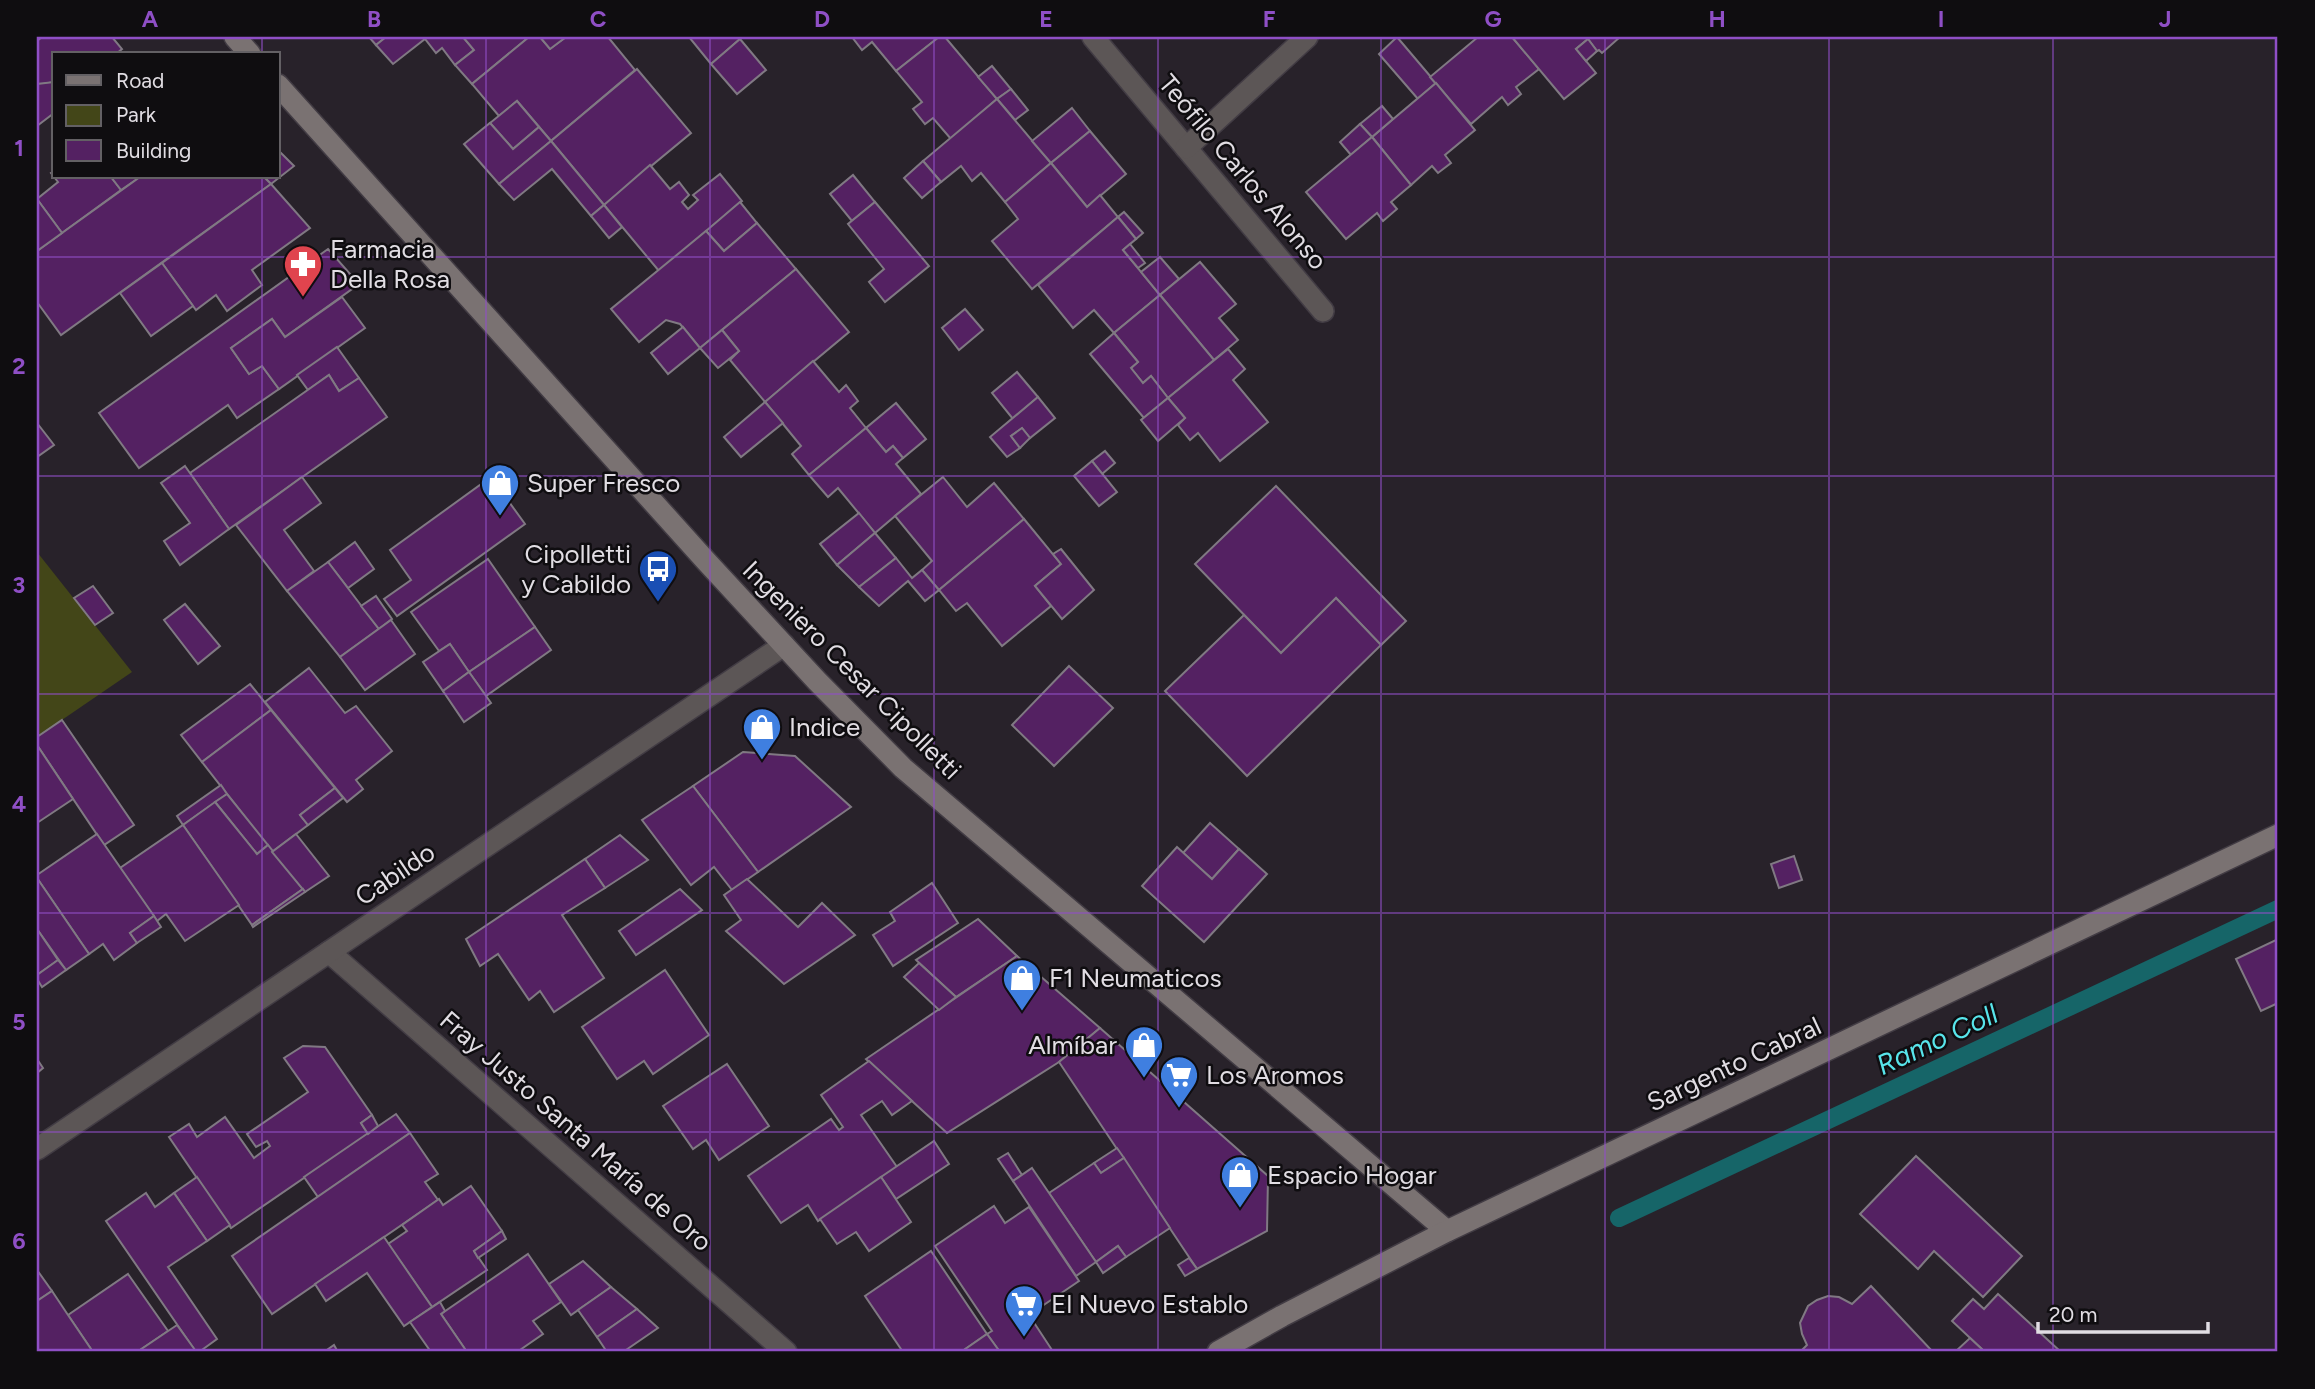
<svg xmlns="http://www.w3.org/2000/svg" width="2315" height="1389" font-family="Figtree,sans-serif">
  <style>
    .green { fill: #434618 }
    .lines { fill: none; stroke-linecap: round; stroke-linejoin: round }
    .stream { stroke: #166568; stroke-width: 18 }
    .building { fill: #542162; stroke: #807983; stroke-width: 2 }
    .street-casing { stroke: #423c44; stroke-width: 24 }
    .secondary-casing { stroke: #423c44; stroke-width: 24 }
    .street { stroke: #5c5656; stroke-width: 21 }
    .secondary { stroke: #7a7272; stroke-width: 21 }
    .grid { fill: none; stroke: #8f4fc6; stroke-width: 2; stroke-opacity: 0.55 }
    .labels { text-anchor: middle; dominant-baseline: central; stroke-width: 5; stroke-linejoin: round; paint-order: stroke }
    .street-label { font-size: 26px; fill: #e1dde3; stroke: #0f0d10 }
    .poi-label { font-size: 26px; fill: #e1dde3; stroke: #0f0d10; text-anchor: start }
    .water-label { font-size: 28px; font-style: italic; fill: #58e5eb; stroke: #0f0d10 }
    .neatline { fill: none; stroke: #8f4fc6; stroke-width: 2.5 }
    .grid-label { font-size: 23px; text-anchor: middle; font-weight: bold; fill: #8f4fc6 }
  </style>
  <rect width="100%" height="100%" fill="#28222a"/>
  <!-- green -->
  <polygon class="green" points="37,552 132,672 37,737"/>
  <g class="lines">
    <!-- stream -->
    <polyline class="stream" points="1619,1218 2278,909"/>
  </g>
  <!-- building -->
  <g class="building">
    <polygon points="42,37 112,37 122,49 116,54 54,54 54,82 37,85 37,41"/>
    <polygon points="369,37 386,37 376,45"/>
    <polygon points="386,37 463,37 474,50 455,65 442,48 436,53 425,39 393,64 376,45"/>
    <polygon points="463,37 529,37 472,84 455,65 474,50"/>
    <polygon points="529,37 540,37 550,49 566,37 608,37 635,70 551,141 517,101 499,116 472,84"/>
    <polygon points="540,37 566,37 550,49"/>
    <polygon points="689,37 738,37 740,39 711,64"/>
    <polygon points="852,37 939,37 896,71 872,42 862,50"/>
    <polygon points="939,37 945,37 997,99 951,139 933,118 925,124 913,109 922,102 896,71"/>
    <polygon points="1397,37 1436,83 1418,99 1379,54"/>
    <polygon points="1478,37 1512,37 1539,69 1516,87 1521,94 1508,105 1502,97 1471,124 1430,77"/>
    <polygon points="1512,37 1620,37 1602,53 1599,50 1597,51 1588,39 1576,49 1596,73 1564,99"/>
    <polygon points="740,39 766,70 737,94 711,64"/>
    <polygon points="1588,39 1597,51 1586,61 1576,49"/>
    <polygon points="992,66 1011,89 997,99 978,77"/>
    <polygon points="637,69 691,133 604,205 551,141"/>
    <polygon points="54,82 54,113 37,126 37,84"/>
    <polygon points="1436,83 1475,130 1445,155 1451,163 1438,173 1432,166 1411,185 1372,137"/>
    <polygon points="1011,89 1028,110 1015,120 997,99"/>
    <polygon points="997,99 1051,163 1005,202 981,173 972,181 961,166 941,182 923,161"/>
    <polygon points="517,101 539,127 513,149 490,123"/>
    <polygon points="1382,106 1393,119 1372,137 1360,124"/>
    <polygon points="1072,108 1090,131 1051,163 1032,141"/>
    <polygon points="490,123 513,149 539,127 551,141 499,184 464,144"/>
    <polygon points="1360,124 1372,137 1351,155 1340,142"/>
    <polygon points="1090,131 1126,174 1087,207 1051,163"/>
    <polygon points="1372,137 1411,185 1391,202 1397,209 1383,221 1377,213 1346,239 1306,192"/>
    <polygon points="551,141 604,205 591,216 552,169 514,200 499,184"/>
    <polygon points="278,150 294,166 271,184 264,177 278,177"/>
    <polygon points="923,161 941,182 922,198 904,178"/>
    <polygon points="1051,163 1087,207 1100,195 1118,217 1032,289 992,241 1018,219 1005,202"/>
    <polygon points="650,165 670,189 679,182 689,195 682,202 688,209 698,200 693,195 720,174 742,201 659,271 604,205"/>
    <polygon points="54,171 54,177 111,177 121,190 62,233 37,199 58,182 51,173"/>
    <polygon points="853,175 875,202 852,221 830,194"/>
    <polygon points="111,177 140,177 121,190"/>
    <polygon points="140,177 264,177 271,184 61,335 37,302 37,251"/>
    <polygon points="271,184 310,228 252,270 262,285 227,311 216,295 196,310 162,263"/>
    <polygon points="37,199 62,233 37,251"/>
    <polygon points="740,202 757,223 724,251 706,231"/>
    <polygon points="875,202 929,266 885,302 869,282 884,269 848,224"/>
    <polygon points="604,205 622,227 609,238 591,216"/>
    <polygon points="1124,212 1143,233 1136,239 1118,217"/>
    <polygon points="1118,217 1136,239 1123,250 1160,295 1114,333 1094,310 1073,328 1038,285"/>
    <polygon points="757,223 796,269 700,348 680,324 666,320 639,342 611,309 706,231 724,251"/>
    <polygon points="1130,244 1145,263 1138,268 1123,250"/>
    <polygon points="328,249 359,284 285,337 272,319 231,348 249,374 262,366 279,389 237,418 228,405 139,468 99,413"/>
    <polygon points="1160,257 1179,279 1160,295 1141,272"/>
    <polygon points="1200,262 1236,304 1219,318 1238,340 1214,360 1160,295"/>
    <polygon points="162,263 193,306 151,336 120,293"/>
    <polygon points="796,269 849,332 765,402 730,360 739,351 722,330"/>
    <polygon points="1160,295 1214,360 1168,398 1151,376 1143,383 1131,368 1138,362 1114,333"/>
    <polygon points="342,297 365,328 279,389 262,366 249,374 231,348 272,319 285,337"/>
    <polygon points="965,309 983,330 959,350 942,328"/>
    <polygon points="683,327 700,348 668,374 651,353"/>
    <polygon points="722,330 739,351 718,368 700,348"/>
    <polygon points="1114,333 1138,362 1131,368 1143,383 1151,376 1168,398 1144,418 1090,354"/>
    <polygon points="337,347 359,378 339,391 329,375 308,390 297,375"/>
    <polygon points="1228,349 1245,369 1233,380 1268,422 1220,461 1198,433 1190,440 1178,425 1185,418 1168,398"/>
    <polygon points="813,361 839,392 846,385 858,401 850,408 866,428 809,475 792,454 801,446 765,402"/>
    <polygon points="1017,372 1038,397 1013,419 992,393"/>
    <polygon points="329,375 339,391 359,378 387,417 229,529 190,473"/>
    <polygon points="1038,397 1055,418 1030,438 1022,428 1011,436 1020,448 1007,457 990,437"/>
    <polygon points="1168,398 1185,418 1158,441 1141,420"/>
    <polygon points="765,402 783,423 741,457 724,437"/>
    <polygon points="896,403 926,439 903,458 893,446 886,452 866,428"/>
    <polygon points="37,423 54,445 37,457"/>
    <polygon points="866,428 886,452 893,446 903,458 896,464 921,494 875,533 838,488 828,497 809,475"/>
    <polygon points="1022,428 1030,438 1020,448 1011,436"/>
    <polygon points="1105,451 1115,463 1102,474 1092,461"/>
    <polygon points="1092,461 1117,492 1099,506 1074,476"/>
    <polygon points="185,466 229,529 180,565 164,541 190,523 161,483"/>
    <polygon points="302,477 321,503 284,530 314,571 287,591 236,525"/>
    <polygon points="491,477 525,524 397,616 384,599 411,580 390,550"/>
    <polygon points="943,477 967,507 994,483 1024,519 939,590 922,570 932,561 895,516"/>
    <polygon points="1276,486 1406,621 1381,645 1336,598 1281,653 1195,564"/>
    <polygon points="859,513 875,533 837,565 820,544"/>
    <polygon points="1024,519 1061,564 1035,586 1051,606 1002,646 967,603 956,611 939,590"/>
    <polygon points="875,533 896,558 859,587 837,565"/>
    <polygon points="355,542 374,569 348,588 328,562"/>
    <polygon points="1061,549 1094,590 1062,619 1035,586 1061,564 1053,554"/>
    <polygon points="896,558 912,578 922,570 939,590 925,601 908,581 879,606 859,587"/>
    <polygon points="488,559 535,627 469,672 450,644 439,651 411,612"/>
    <polygon points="328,562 379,629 340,657 287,591"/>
    <polygon points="93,586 113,613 95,625 74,598"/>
    <polygon points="376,596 392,619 379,629 361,606"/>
    <polygon points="1336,598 1381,645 1247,776 1165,691 1244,615 1281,653"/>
    <polygon points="185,604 220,646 198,664 164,620"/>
    <polygon points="391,620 415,654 365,690 340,657"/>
    <polygon points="535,627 551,650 486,696 469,672"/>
    <polygon points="450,644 469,672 443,691 423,662"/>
    <polygon points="1069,666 1113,708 1054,766 1012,725"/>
    <polygon points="309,668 345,713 356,706 392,751 356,780 363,789 347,802 265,702"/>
    <polygon points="469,672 491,703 464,722 443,691"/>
    <polygon points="250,684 271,710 202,762 181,735"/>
    <polygon points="271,710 335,788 300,815 308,825 272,852 202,762"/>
    <polygon points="62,720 134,825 104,845 37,745 37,737"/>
    <polygon points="37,745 73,799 37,823"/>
    <polygon points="743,752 795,756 851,807 758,872 693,786"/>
    <polygon points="221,785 227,794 183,825 177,816"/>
    <polygon points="693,786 758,872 732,890 714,867 691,885 642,820"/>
    <polygon points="335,788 343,798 308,825 300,815"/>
    <polygon points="227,794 268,845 257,854 215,802"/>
    <polygon points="215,802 257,854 268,845 303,889 252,925 183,825"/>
    <polygon points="1210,823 1239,849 1212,879 1183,853"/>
    <polygon points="183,825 239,905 185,941 166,914 157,921 120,868"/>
    <polygon points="97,834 154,916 130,933 137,943 114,960 103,944 89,954 37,878 37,875"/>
    <polygon points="296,834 329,876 305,892 272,852"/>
    <polygon points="620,835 648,860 605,888 585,859"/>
    <polygon points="1177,847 1212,879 1239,849 1267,874 1204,942 1142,886"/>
    <polygon points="1794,856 1802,880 1779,888 1771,864"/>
    <polygon points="585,859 605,888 562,915 604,978 554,1012 540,991 529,1000 498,954 480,966 466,939"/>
    <polygon points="37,878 89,954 66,970 37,929"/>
    <polygon points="747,879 798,927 822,903 855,935 784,984 726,931 741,920 724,895"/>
    <polygon points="932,883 958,923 893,966 873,935 895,921 890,912"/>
    <polygon points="303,889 305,892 253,927 252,925"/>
    <polygon points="680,889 702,910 636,955 619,931"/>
    <polygon points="154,916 161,927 137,943 130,933"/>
    <polygon points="978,919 1017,956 956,997 916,960"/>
    <polygon points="37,929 58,960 37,975"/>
    <polygon points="2278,939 2278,1003 2261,1011 2236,959"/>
    <polygon points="1017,956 1100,1028 1059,1062 947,1133 866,1059"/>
    <polygon points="58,960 66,970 42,987 37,979 37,975"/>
    <polygon points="919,963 956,997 939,1010 904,977"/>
    <polygon points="665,970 709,1035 653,1074 644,1061 617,1079 582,1027"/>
    <polygon points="1100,1028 1268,1176 1267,1231 1197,1269 1059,1062"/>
    <polygon points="303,1046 325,1047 372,1115 361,1123 368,1134 231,1228 169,1137 189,1124 197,1137 225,1117 254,1158 270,1146 267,1141 256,1147 247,1134 308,1092 284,1058"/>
    <polygon points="37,1059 43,1068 37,1073"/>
    <polygon points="869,1061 912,1101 892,1115 882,1101 861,1115 897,1167 818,1221 808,1205 781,1223 748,1176 831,1119 839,1130 843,1127 821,1095"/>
    <polygon points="727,1064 769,1126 719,1160 706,1140 693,1149 663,1106"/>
    <polygon points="396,1114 410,1133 318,1197 304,1177"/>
    <polygon points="372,1115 378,1126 368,1134 361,1123"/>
    <polygon points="410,1133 438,1174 425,1182 438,1200 272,1314 232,1256"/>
    <polygon points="934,1141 949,1164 896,1199 881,1177"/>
    <polygon points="1117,1148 1124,1158 1101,1173 1094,1163"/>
    <polygon points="1008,1153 1022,1175 1013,1181 998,1159"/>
    <polygon points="1916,1156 2022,1256 1983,1297 1934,1251 1918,1269 1860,1214"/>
    <polygon points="1124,1158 1170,1228 1126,1257 1118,1246 1096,1262 1049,1193 1094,1163 1101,1173"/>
    <polygon points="1032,1168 1096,1262 1076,1276 1013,1181"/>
    <polygon points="197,1177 230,1225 207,1241 174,1193"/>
    <polygon points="881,1177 911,1222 869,1251 856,1232 837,1244 820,1219"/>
    <polygon points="471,1186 502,1231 474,1251 487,1270 432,1307 388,1244 407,1231 402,1225 439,1199 443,1205"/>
    <polygon points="146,1193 155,1207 174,1193 207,1241 168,1267 217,1339 199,1352 196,1352 106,1221"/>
    <polygon points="994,1206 1005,1223 1029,1207 1079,1281 1029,1315 1052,1350 1048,1352 1000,1352 987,1334 992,1331 935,1246"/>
    <polygon points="502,1231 506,1239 478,1258 474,1251"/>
    <polygon points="384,1237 432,1307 404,1326 367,1273 326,1301 315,1284"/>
    <polygon points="1118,1246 1126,1257 1103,1273 1096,1262"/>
    <polygon points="931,1251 987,1334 961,1352 903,1352 865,1296"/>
    <polygon points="528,1254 561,1302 533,1321 543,1334 517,1352 467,1352 441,1314"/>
    <polygon points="1189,1258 1197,1269 1185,1276 1178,1265"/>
    <polygon points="583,1261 611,1287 571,1315 549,1284"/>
    <polygon points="37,1270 52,1291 37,1301"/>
    <polygon points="128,1274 168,1331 137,1352 93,1352 68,1315"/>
    <polygon points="1871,1286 1933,1352 1800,1352 1807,1345 1802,1334 1800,1323 1808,1306 1817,1300 1828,1296 1839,1297 1852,1304"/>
    <polygon points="611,1287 637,1309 597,1337 578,1310"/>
    <polygon points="52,1291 68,1315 93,1352 37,1352 37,1301"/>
    <polygon points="1998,1294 2061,1352 1985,1352 1952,1321 1973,1299 1984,1309"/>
    <polygon points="440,1302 445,1311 441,1314 467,1352 431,1352 410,1322"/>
    <polygon points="637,1309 658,1328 623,1352 607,1352 597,1337"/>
    <polygon points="177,1325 195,1350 192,1352 137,1352"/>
    <polygon points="987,1334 1000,1352 961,1352"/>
    <polygon points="1970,1338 1985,1352 1955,1352"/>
    <polygon points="334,1345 338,1352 324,1352"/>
  </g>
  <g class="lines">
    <!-- street casing -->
    <g class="street-casing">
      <g id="street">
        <polyline points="1093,37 1323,311"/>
        <polyline points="1186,148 1307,37"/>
        <polyline points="329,952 786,1352"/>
        <polyline points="37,1149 784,645"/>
      </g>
    </g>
    <!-- secondary casing -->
    <g class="secondary-casing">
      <g id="secondary">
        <polyline points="235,37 250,54"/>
        <polyline points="278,85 706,561 817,681 903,768 1447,1231"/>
        <polyline points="1218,1352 1282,1316 1447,1231 2278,835"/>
      </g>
    </g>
    <!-- street -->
    <use href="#street" class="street"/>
    <!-- secondary -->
    <use href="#secondary" class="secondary"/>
  </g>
  <!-- grid -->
  <path class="grid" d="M 262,37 L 262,54M 486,37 L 486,1352M 710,37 L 710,1352M 934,37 L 934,1352M 1158,37 L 1158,1352M 1381,37 L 1381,1352M 1605,37 L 1605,1352M 1829,37 L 1829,1352M 2053,37 L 2053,1352M 262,177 L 262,1352M 37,257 L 2278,257M 37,476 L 2278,476M 37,694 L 2278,694M 37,913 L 2278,913M 37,1132 L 2278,1132"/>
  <!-- icons -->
  <defs>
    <g id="pharmacy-pin" transform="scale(2.0125)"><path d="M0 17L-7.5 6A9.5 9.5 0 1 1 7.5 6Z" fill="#e0444e" stroke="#0f0d10"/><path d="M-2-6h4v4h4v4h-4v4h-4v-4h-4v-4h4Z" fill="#fff"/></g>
    <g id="shop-pin" transform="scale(2.0125)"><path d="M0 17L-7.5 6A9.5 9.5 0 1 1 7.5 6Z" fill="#3f7fe0" stroke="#0f0d10"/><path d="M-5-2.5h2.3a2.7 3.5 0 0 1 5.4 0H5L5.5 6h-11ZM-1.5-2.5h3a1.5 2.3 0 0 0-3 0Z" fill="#fff"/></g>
    <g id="bus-pin" transform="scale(2.0125)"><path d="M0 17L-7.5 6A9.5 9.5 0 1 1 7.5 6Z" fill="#1a4fb4" stroke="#0f0d10"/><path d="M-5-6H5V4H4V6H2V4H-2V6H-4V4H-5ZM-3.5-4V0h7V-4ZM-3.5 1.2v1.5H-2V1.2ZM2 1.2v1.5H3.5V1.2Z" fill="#fff"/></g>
    <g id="supermarket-pin" transform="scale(2.0125)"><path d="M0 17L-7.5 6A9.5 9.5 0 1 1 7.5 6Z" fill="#3f7fe0" stroke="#0f0d10"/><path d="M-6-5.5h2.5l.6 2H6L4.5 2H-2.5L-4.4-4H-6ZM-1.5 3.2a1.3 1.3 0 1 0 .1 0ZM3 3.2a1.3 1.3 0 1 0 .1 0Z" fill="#fff"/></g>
  </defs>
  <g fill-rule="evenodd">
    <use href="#pharmacy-pin" x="303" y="264"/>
    <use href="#shop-pin" x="500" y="483"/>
    <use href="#bus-pin" x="658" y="569"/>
    <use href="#shop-pin" x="762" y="727"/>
    <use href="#shop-pin" x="1022" y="978"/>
    <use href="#shop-pin" x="1144" y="1045"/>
    <use href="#supermarket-pin" x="1179" y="1075"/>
    <use href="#shop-pin" x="1240" y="1175"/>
    <use href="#supermarket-pin" x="1024" y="1304"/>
  </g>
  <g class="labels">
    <!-- street labels -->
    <g class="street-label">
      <text transform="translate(1243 172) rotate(50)">Teófilo Carlos Alonso</text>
      <text transform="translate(852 670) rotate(45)">Ingeniero Cesar Cipolletti</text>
      <text transform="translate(395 874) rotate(-34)">Cabildo</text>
      <text transform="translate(1734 1064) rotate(-25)">Sargento Cabral</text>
      <text transform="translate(576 1131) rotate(41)">Fray Justo Santa María de Oro</text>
    </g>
    <!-- poi labels -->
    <g class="poi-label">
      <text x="330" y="249">Farmacia<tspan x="330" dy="30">Della Rosa</tspan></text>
      <text x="527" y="483">Super Fresco</text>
      <text x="631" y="554" text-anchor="end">Cipolletti<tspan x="631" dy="30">y Cabildo</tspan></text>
      <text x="789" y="727">Indice</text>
      <text x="1049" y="978">F1 Neumaticos</text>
      <text x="1117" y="1045" text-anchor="end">Almíbar</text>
      <text x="1206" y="1075">Los Aromos</text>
      <text x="1267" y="1175">Espacio Hogar</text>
      <text x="1051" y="1304">El Nuevo Establo</text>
    </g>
    <!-- water labels -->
    <g class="water-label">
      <text transform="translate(1937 1039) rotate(-25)">Ramo Coll</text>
    </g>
  </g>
  <!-- border -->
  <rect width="2315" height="1389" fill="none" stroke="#0f0d10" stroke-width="77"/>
  <!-- legend -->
  <rect x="52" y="52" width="228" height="126" fill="#0f0d10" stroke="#636064" stroke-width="2"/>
  <rect x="66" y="75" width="35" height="10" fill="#7a7272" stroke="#636064" stroke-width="2"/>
  <text x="116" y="88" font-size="21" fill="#e1dde3">Road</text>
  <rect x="66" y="105" width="35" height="21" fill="#434618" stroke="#636064" stroke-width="2"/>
  <text x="116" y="122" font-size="21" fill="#e1dde3">Park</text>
  <rect x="66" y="140" width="35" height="21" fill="#542162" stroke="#636064" stroke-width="2"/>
  <text x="116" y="158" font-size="21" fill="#e1dde3">Building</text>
  <!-- scale -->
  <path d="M2038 1322v10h170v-10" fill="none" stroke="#e1dde3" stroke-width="3.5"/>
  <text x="2049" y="1322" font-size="21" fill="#e1dde3" stroke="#0f0d10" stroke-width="5" paint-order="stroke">20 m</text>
  <rect x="38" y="38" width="2238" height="1312" class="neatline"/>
  <g class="grid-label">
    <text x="150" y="27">A</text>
    <text x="374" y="27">B</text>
    <text x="598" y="27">C</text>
    <text x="822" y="27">D</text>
    <text x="1046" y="27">E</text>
    <text x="1269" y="27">F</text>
    <text x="1493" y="27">G</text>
    <text x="1717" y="27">H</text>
    <text x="1941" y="27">I</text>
    <text x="2165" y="27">J</text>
    <text x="19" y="156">1</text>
    <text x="19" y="374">2</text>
    <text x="19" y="593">3</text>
    <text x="19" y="812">4</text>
    <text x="19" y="1030">5</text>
    <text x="19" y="1249">6</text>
  </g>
</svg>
